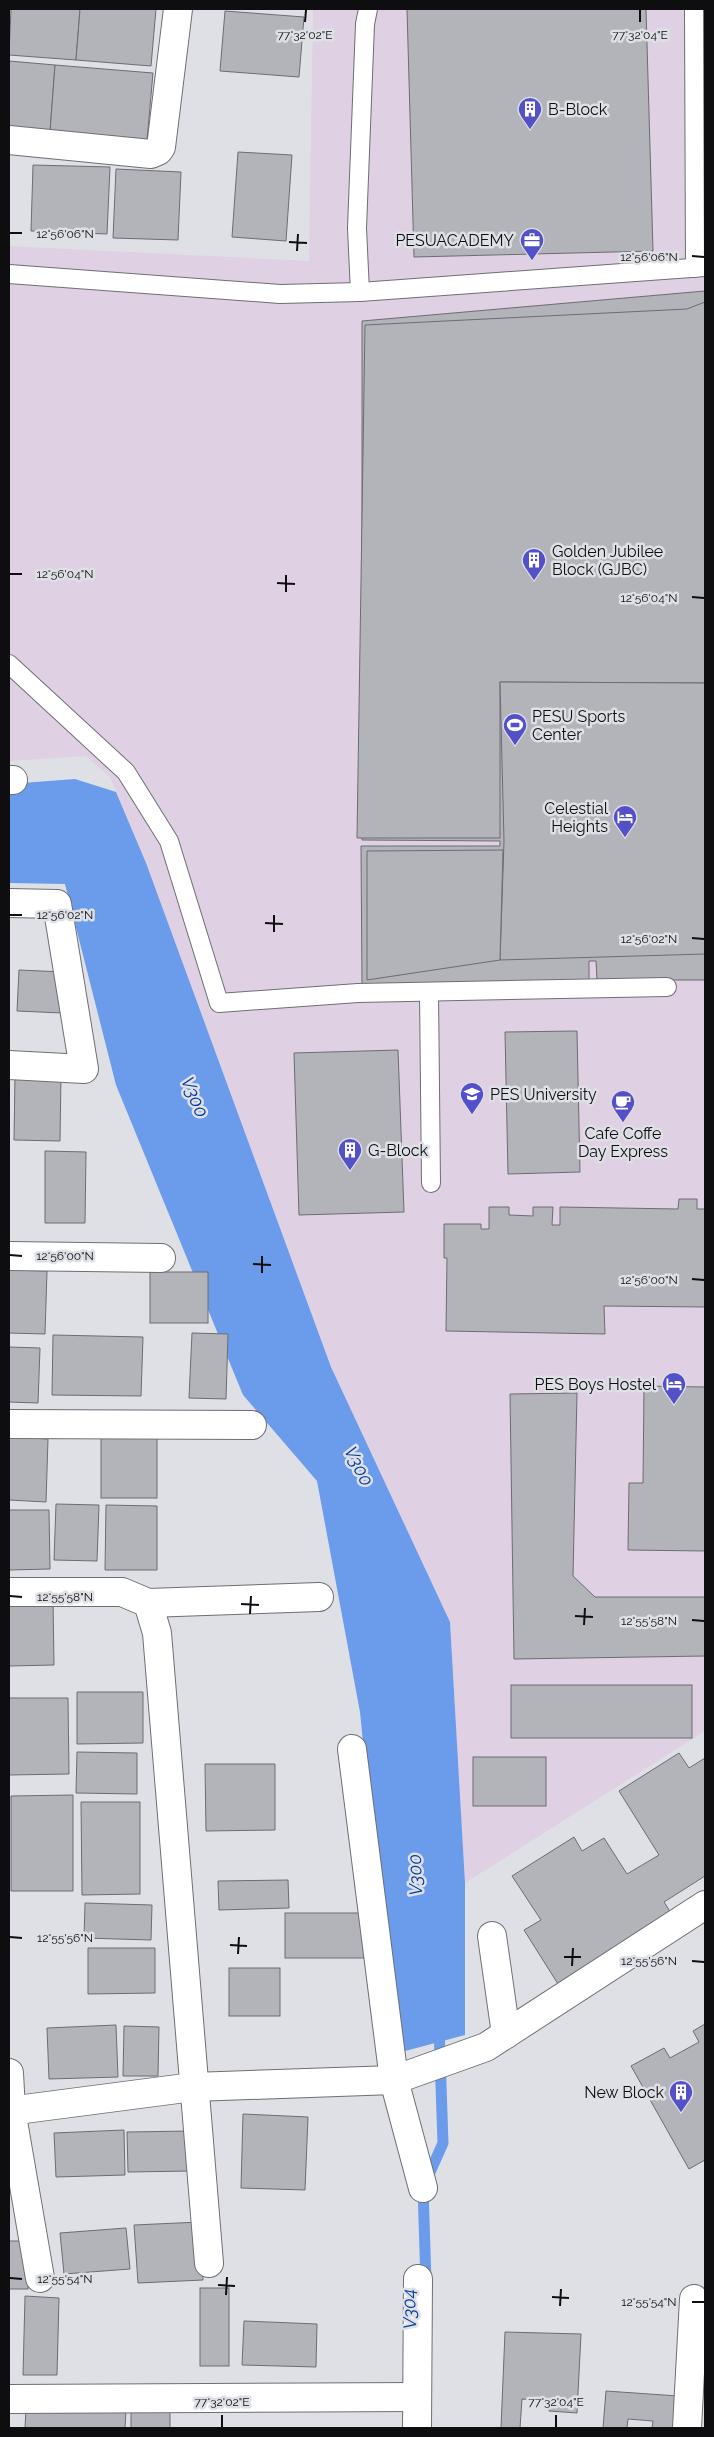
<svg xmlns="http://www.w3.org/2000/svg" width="714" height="2437" font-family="Raleway,sans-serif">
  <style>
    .education { fill: #dfd0e3 }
    .water { fill: #6b9beb }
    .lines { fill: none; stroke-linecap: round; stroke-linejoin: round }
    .stream { stroke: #6b9beb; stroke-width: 11 }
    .building { fill: #b3b4ba; stroke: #6c6d72 }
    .service-casing { stroke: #6e6f74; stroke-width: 20 }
    .minor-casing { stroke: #6e6f74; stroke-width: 30 }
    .service { stroke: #fff; stroke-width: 18 }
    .minor { stroke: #fff; stroke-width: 28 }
    .ticks { fill: none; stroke: #0e0e10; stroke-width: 2 }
    .labels { text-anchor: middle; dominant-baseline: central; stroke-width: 5; stroke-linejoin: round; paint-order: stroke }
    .poi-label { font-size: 16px; fill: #0e0e10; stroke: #dee0e6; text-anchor: start }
    .water-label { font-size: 18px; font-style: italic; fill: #023c97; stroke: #dee0e6 }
    .ticks-label { font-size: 12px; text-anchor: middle; fill: #0e0e10; stroke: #dee0e6; stroke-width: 5; stroke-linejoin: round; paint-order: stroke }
  </style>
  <rect width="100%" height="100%" fill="#dee0e6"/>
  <!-- education -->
  <polygon class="education" points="313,9 705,9 705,1731 465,1883 450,1622 331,1367 146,863 110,777 86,756 9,761 9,246 309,261"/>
  <!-- water -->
  <polygon class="water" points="75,779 116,792 146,863 331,1367 450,1622 465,1883 465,2035 394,2054 360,1712 317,1481 243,1395 116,1085 65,884 9,883 9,784"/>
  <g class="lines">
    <!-- stream -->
    <polyline class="stream" points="426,2282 423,2188 443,2143 439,2027"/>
  </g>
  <!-- building -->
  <g class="building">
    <polygon points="11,9 80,9 76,60 9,55"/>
    <polygon points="80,9 156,9 151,66 76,60"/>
    <polygon points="407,9 646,9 653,251 414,257"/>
    <polygon points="225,11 304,17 299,77 220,71"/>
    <polygon points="9,61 55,65 50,132 9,129"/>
    <polygon points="55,65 153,73 147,140 50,132"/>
    <polygon points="238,152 292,155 286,241 232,237"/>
    <polygon points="33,165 110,167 107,234 31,231"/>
    <polygon points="116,169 181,172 178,240 113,238"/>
    <polygon points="705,291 705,980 597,980 596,961 589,961 589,981 362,986 361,846 500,846 500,841 362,840 362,321"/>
    <polygon points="705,302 705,683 500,682 500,838 357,838 365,325 687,309"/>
    <polygon points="500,682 705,683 705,954 500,960 504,841"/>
    <polygon points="503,850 500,960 367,980 367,851"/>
    <polygon points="19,970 64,972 62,1013 17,1011"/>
    <polygon points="577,1031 580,1172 508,1174 505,1032"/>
    <polygon points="398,1050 404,1212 299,1215 294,1053"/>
    <polygon points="15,1075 61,1075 60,1141 14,1140"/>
    <polygon points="45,1151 86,1152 85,1223 45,1223"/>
    <polygon points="679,1199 697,1199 697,1209 705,1209 705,1307 604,1306 605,1334 446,1331 447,1258 444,1258 444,1224 481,1224 481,1229 489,1229 489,1207 509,1207 509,1215 533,1216 533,1207 553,1207 552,1225 560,1225 560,1207 678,1209"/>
    <polygon points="9,1270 47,1271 45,1334 9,1333"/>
    <rect x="150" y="1272" width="58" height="51"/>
    <polygon points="192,1333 228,1334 226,1399 189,1398"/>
    <polygon points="53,1335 143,1337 141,1396 52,1395"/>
    <polygon points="9,1347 40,1348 38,1403 9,1402"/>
    <polygon points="644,1386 705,1387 705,1551 628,1550 629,1483 643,1483"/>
    <polygon points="577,1393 573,1576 595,1597 705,1597 705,1656 514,1659 510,1394"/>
    <polygon points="9,1437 48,1439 46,1502 9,1500"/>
    <rect x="101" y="1437" width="56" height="61"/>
    <polygon points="56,1504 99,1505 97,1561 54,1560"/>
    <polygon points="106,1505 157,1506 157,1570 105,1570"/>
    <polygon points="9,1510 49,1510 50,1569 9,1570"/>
    <polygon points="53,1601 54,1665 9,1666 9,1602"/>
    <rect x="511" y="1685" width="181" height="53"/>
    <polygon points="77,1692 143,1692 143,1743 77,1744"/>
    <polygon points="9,1698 68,1698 69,1774 9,1775"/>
    <polygon points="77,1752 137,1753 137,1794 76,1793"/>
    <polygon points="679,1753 689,1768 705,1758 705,1876 664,1902 671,1913 558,1984 524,1930 541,1920 512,1876 574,1837 582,1851 604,1838 627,1874 659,1855 619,1791"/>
    <rect x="473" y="1757" width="73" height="49"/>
    <polygon points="205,1764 275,1764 275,1830 206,1831"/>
    <polygon points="73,1795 73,1891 11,1891 11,1796"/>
    <polygon points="81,1802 140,1802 140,1894 82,1895"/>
    <polygon points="288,1880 289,1908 219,1910 218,1881"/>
    <polygon points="85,1903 152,1905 151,1940 84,1938"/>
    <rect x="285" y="1913" width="79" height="45"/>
    <polygon points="88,1948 155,1948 155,1993 88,1994"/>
    <rect x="229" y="1968" width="51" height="48"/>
    <polygon points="705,2024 705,2160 689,2169 631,2066 664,2048 670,2058 699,2042 693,2031"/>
    <polygon points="116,2025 118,2077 49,2079 47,2028"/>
    <polygon points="124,2026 159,2027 158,2076 123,2076"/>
    <polygon points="243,2114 308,2117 305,2190 241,2188"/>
    <polygon points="124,2130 125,2175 56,2177 54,2133"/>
    <polygon points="190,2131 191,2171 128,2172 127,2132"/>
    <polygon points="200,2222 203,2280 138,2283 134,2225"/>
    <polygon points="126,2228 130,2269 64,2274 60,2233"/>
    <rect x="9" y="2241" width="19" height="48"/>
    <rect x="200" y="2288" width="29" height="78"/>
    <polygon points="25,2296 59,2298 57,2375 23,2375"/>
    <polygon points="244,2321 317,2324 316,2367 242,2365"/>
    <polygon points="505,2332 581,2334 577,2413 549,2411 550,2401 522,2399 520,2428 501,2428"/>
    <polygon points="606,2391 678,2396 676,2428 652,2428 653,2421 628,2419 627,2428 603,2428"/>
    <polygon points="26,2407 126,2411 125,2428 25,2428"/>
    <polygon points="131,2409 170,2411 170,2428 131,2428"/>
  </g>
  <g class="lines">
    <!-- service casing -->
    <g class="service-casing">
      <g id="service">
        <polyline points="694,9 695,268"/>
        <polyline points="9,274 280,294 360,292 705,267"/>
        <polyline points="360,292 357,228 365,24 368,9"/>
        <polyline points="9,664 126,772 169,841 219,1003 358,993 667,987"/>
        <polyline points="429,992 431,1183"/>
      </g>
    </g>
    <!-- minor casing -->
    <g class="minor-casing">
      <g id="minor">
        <polyline points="9,140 151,154 158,151 161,147 178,9"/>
        <polyline points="9,780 13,780"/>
        <polyline points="9,903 57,904 84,1069 9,1065"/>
        <polyline points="9,1256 161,1258"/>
        <polyline points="9,1424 252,1425"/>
        <polyline points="9,1592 122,1592 148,1603 157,1633 209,2263"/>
        <polyline points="148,1603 319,1597"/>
        <polyline points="352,1749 394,2080 423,2188"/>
        <polyline points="492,1936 506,2034"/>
        <polyline points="9,2073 11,2110 40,2278"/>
        <polyline points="9,2111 193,2087 394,2080 486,2047 705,1905"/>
        <polyline points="9,2399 417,2397"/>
        <polyline points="417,2428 418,2279"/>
        <polyline points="687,2428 694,2299"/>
      </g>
    </g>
    <!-- service -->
    <use href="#service" class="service"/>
    <!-- minor -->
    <use href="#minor" class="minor"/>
  </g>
  <!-- ticks -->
  <path class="ticks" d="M 305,22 L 306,10M 640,22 L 640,10M 10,233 L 22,233M 289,242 L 307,243M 297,251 L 298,234M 692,256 L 704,257M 10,574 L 22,574M 277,583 L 295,584M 286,592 L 286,575M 692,597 L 704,598M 10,915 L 22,915M 265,923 L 283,924M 274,932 L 274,915M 692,938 L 704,939M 10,1255 L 22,1256M 253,1264 L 271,1265M 262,1273 L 262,1256M 692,1279 L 704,1280M 10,1596 L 22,1597M 241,1604 L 259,1605M 250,1614 L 251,1596M 575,1616 L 593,1617M 692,1620 L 704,1621M 584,1625 L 585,1608M 10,1937 L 22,1938M 230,1945 L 247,1946M 238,1954 L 239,1937M 564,1957 L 581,1957M 692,1961 L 704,1962M 572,1966 L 573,1948M 10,2278 L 22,2279M 218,2285 L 235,2286M 226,2295 L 227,2277M 552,2297 L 569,2298M 692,2302 L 704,2302M 560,2306 L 561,2289M 222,2427 L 222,2415M 556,2427 L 556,2415"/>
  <!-- icons -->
  <defs>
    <g id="building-pin" transform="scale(1.25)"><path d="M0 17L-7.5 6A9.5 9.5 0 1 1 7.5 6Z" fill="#5350c8" stroke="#dee0e6"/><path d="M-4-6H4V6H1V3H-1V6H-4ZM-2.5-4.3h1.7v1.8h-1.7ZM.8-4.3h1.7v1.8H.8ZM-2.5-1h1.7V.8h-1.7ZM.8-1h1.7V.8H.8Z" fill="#fff"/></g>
    <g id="office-pin" transform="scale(1.25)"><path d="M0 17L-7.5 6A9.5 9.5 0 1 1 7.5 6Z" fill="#5350c8" stroke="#dee0e6"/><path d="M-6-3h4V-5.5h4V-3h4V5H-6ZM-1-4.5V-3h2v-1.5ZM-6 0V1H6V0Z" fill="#fff"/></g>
    <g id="stadium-pin" transform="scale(1.25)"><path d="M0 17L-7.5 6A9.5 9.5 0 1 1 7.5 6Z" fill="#5350c8" stroke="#dee0e6"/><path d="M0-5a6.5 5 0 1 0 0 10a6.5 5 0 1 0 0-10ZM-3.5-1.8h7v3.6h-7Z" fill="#fff"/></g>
    <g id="hotel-pin" transform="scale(1.25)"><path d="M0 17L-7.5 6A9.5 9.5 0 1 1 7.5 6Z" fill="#5350c8" stroke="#dee0e6"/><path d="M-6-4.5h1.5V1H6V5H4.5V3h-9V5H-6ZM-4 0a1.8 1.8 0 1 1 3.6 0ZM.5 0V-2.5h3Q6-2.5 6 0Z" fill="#fff"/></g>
    <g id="university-pin" transform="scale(1.25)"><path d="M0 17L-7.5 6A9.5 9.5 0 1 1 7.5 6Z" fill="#5350c8" stroke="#dee0e6"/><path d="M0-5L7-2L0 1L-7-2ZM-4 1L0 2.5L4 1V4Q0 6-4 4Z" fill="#fff"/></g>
    <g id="cafe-pin" transform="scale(1.25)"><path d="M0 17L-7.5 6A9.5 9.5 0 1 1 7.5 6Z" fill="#5350c8" stroke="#dee0e6"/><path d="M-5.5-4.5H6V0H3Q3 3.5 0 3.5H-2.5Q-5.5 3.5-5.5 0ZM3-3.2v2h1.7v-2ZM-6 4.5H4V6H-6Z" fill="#fff"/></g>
  </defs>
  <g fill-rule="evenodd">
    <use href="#building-pin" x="530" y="109"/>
    <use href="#office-pin" x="532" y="240"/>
    <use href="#building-pin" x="534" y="560"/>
    <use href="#stadium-pin" x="515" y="725"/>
    <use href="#hotel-pin" x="625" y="817"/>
    <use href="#university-pin" x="472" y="1094"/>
    <use href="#cafe-pin" x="623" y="1102"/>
    <use href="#building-pin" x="350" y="1150"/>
    <use href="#hotel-pin" x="674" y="1384"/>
    <use href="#building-pin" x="681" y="2092"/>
  </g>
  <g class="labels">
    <!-- poi labels -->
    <g class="poi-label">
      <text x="548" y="109">B-Block</text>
      <text x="514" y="240" text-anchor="end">PESUACADEMY</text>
      <text x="552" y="551">Golden Jubilee<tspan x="552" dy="18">Block (GJBC)</tspan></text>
      <text x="532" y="716">PESU Sports<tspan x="532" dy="18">Center</tspan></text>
      <text x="608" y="808" text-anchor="end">Celestial<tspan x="608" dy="18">Heights</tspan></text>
      <text x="490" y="1094">PES University</text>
      <text x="623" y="1133" text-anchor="middle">Cafe Coffe<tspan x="623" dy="18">Day Express</tspan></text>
      <text x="368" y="1150">G-Block</text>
      <text x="656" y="1384" text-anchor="end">PES Boys Hostel</text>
      <text x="664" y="2092" text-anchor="end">New Block</text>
    </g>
    <!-- water labels -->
    <g class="water-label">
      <text transform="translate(195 1097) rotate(67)">V300</text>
      <text transform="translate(359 1466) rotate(63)">V300</text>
      <text transform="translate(415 1875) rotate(-92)">V300</text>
      <text transform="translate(409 2309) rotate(-92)">V304</text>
    </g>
  </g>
  <g class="ticks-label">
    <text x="305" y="39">77°32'02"E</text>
    <text x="640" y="39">77°32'04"E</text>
    <text x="65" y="238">12°56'06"N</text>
    <text x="649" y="261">12°56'06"N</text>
    <text x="65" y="578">12°56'04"N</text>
    <text x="649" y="602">12°56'04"N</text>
    <text x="65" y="919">12°56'02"N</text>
    <text x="649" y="943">12°56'02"N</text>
    <text x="65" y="1260">12°56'00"N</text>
    <text x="649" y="1284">12°56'00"N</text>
    <text x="65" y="1601">12°55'58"N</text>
    <text x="649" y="1625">12°55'58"N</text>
    <text x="65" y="1942">12°55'56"N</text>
    <text x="649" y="1965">12°55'56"N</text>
    <text x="65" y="2283">12°55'54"N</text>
    <text x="649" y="2306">12°55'54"N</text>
    <text x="222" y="2406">77°32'02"E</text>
    <text x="556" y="2406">77°32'04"E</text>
  </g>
  <!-- border -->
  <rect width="714" height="2437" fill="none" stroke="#0e0e10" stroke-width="20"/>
</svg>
